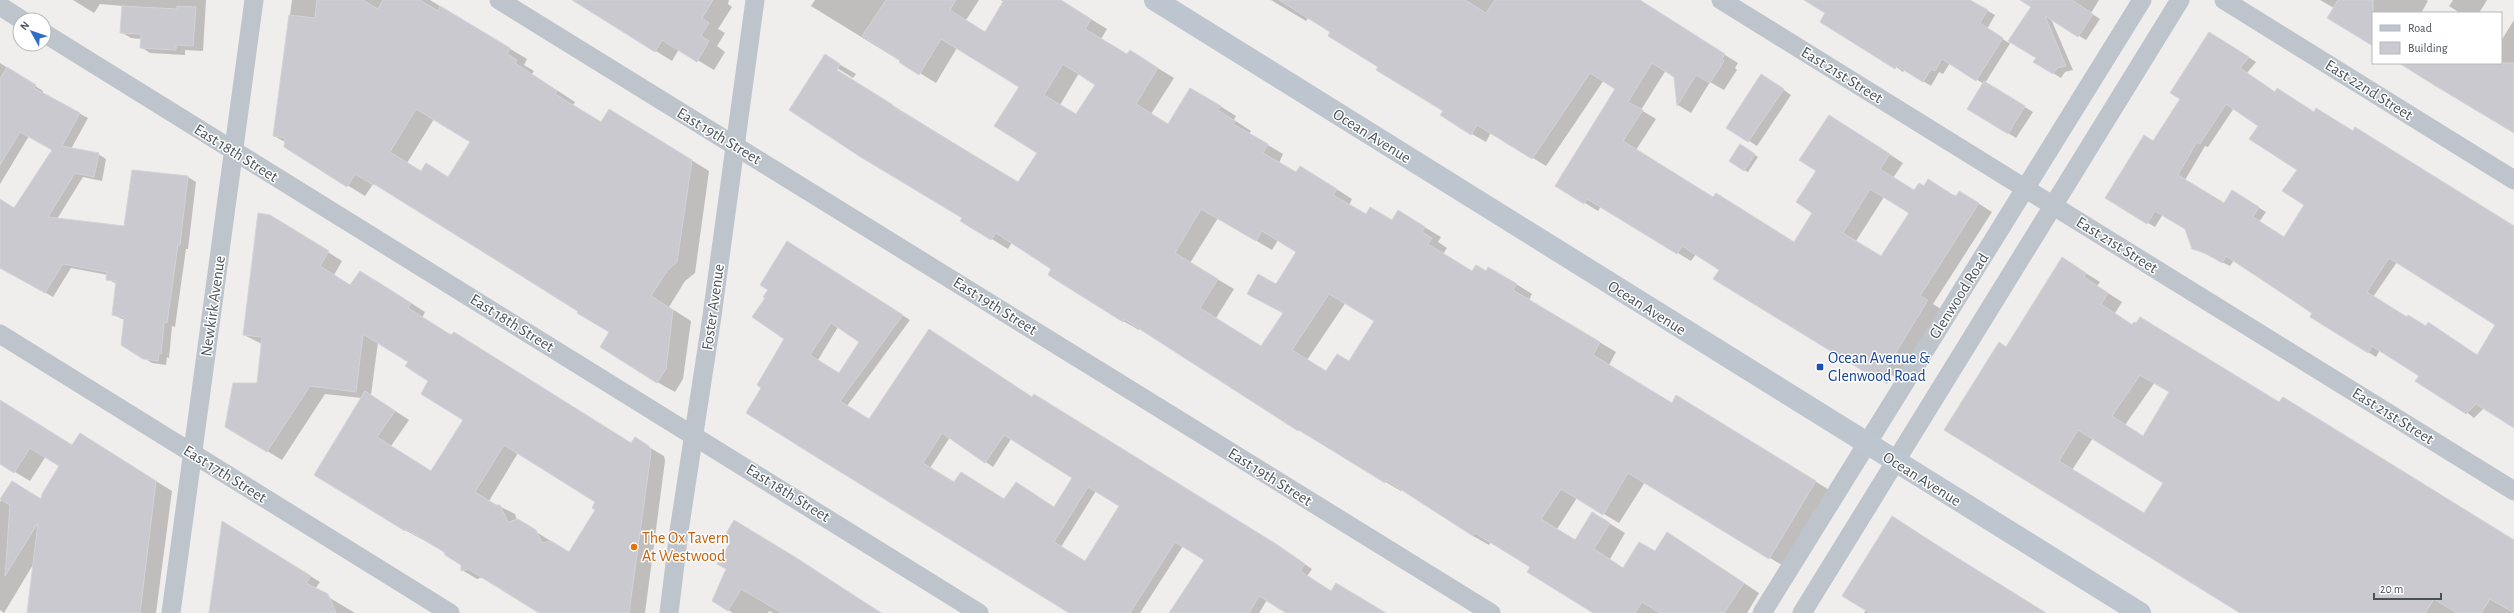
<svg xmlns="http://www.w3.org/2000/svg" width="2514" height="613" font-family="'Alegreya Sans',sans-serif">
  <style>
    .shadow { fill: #0003; fill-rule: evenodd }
    .building { fill: #c9c9cf; stroke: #d2d4d8; fill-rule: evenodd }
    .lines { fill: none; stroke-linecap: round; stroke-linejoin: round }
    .minor { stroke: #bdc4cb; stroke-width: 19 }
    .secondary { stroke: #bdc5cf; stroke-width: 22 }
    .transit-dot { fill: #1a4fb4; stroke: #fff; stroke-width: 1.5 }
    .food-dot { fill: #e8710a; stroke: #fff; stroke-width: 1.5 }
    .labels { text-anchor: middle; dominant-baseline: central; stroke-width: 3; stroke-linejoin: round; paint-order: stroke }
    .street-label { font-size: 16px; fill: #485058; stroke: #fff }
    .transit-label { font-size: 16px; fill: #164399; stroke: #fff; text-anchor: start }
    .food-label { font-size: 16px; fill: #c56008; stroke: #fff; text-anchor: start }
  </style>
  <rect width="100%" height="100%" fill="#f0eded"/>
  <!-- shadow -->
  <g class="shadow">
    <polygon points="73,0 206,0 203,51 185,50 185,55 150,53 141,47 141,39 131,38 121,32 123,6 100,4 94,13"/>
    <path d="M 292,0 L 430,0 L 527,59 L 524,65 L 534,71 L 532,74 L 575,102 L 573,105 L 601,123 L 627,120 L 709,171 L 695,273 L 685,281 L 669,307 L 691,321 L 683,379 L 675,392 L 657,382 L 610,332 L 392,194 L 373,184 L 365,196 L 285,147 L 285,142 L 274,136 ZM 434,119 L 471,142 L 449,178 L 421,172 L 407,163 Z"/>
    <polygon points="574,0 729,0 728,4 732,7 718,29 725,33 717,46 725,52 714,70 679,49 672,61"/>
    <path d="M 815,0 L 979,0 L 966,20 L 985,32 L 1004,2 L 1001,0 L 1060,0 L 1107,29 L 1101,39 L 1128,55 L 1146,61 L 1174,78 L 1151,114 L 1169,125 L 1207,98 L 1236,116 L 1234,120 L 1251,131 L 1249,134 L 1283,154 L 1279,163 L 1296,173 L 1316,176 L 1352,199 L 1349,205 L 1366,215 L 1392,221 L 1414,221 L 1441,237 L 1438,242 L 1447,248 L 1443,254 L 1473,272 L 1486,272 L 1505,277 L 1532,294 L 1529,300 L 1616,352 L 1609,365 L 1672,404 L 1692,406 L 1831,491 L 1785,567 L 1645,482 L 1619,523 L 1577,498 L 1557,529 L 1576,540 L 1609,523 L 1625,533 L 1610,559 L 1624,569 L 1655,552 L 1683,543 L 1759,593 L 1747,613 L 1595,613 L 1531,567 L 1491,542 L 1489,545 L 1473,536 L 1402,490 L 1401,491 L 1298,430 L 1140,328 L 1139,330 L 1123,321 L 1053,268 L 1012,242 L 1008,249 L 961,220 L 963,218 L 859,155 L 825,56 L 856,74 L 853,78 L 837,68 L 837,71 L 1019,183 L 1039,153 L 1021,87 L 957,48 L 936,83 L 811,6 ZM 1079,73 L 1096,84 L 1077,115 L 1060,105 ZM 1218,218 L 1272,250 L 1278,240 L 1297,251 L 1276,285 L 1284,313 L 1261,347 L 1216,318 L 1234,289 L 1190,263 ZM 1346,302 L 1375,320 L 1350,362 L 1327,372 L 1307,360 Z"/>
    <path d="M 1271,0 L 1637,0 L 1738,63 L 1735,68 L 1737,70 L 1724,90 L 1710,82 L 1691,113 L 1678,105 L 1675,76 L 1666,70 L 1641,110 L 1656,119 L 1636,150 L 1714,198 L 1730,202 L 1795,243 L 1814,212 L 1818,171 L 1843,124 L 1903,163 L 1893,178 L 1915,191 L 1924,187 L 1973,200 L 1992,212 L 1933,304 L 1941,309 L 1898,379 L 1892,375 L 1887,384 L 1696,254 L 1691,261 L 1601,206 L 1598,211 L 1556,185 L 1616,88 L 1604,80 L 1546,166 L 1491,132 L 1486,142 L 1472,134 L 1442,115 L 1445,110 L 1332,31 L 1309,17 L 1306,21 ZM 1884,197 L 1910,212 L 1882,257 L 1856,241 Z"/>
    <polygon points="1817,0 1968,0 1995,15 1987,29 2009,43 2037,0 2099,0 2091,13 2100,19 2086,40 2051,19 2073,70 2065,72 2061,78 2035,62 2037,58 2011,42 1985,83 2033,112 2016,138 2008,133 1984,84 1950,63 1943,74 1939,72 1931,86 1905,70 1903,72 1827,13"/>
    <polygon points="2320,0 2426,0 2428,1 2421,13 2373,13 2373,45 2334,8"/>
    <polygon points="2453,0 2487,0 2479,13 2460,13 2449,6"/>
    <polygon points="2514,20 2514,132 2421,63 2501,63 2501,41"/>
    <path d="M 2217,37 L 2256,62 L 2247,73 L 2276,93 L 2514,227 L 2514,427 L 2484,408 L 2474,418 L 2420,376 L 2380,350 L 2376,357 L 2368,352 L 2234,260 L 2230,266 L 2193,248 L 2186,228 L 2163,214 L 2155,227 L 2106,198 L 2154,142 L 2182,99 ZM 2234,108 L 2259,125 L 2298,169 L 2305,205 L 2284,238 L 2259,222 L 2266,212 L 2240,196 L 2225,204 L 2185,180 L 2205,146 L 2208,147 ZM 2397,262 L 2497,325 L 2478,356 L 2407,318 L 2373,297 Z"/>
    <polygon points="0,63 43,91 42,93 88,118 71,149 98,154 106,159 102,181 83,177 57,219 125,228 188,177 196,182 188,249 186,249 175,327 172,326 169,358 167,357 166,365 152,363 144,358 125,320 113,315 117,284 107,279 108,275 71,268 53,297 0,266 0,200 14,209 54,150 29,136 0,184"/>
    <polygon points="1770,80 1791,95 1757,146 1727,127"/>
    <polygon points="1744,148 1758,157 1748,172 1744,170"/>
    <path d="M 285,225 L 342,261 L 334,275 L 351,286 L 375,280 L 425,312 L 422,318 L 632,444 L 635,439 L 664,456 L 665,461 L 645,613 L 541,613 L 483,577 L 477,579 L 462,570 L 462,564 L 445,552 L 405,530 L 315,475 L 362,398 L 325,394 L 282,460 L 226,426 L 257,384 L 262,344 L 244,335 ZM 378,342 L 409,362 L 430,381 L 465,420 L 431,471 L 391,446 L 409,420 L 371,395 ZM 518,453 L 596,502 L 597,509 L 570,553 L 517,520 L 515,514 L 489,501 Z"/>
    <path d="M 794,247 L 910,320 L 847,406 L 870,420 L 1033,398 L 1284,550 L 1312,569 L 1307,576 L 1332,592 L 1384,613 L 1288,613 L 1267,600 L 1259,613 L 1170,613 L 1205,560 L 1183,546 L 1140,613 L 1070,613 L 762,388 L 786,339 L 767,298 ZM 838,327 L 860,341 L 840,374 L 818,360 ZM 950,437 L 993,467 L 1011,439 L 1074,477 L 1054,508 L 1005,500 L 955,484 L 930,468 ZM 1096,491 L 1120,506 L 1086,562 L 1061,547 Z"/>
    <path d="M 2063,259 L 2100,282 L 2097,286 L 2122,302 L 2115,313 L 2133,325 L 2280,403 L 2514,541 L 2514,613 L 2242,613 L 1946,430 L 2006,348 ZM 2155,382 L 2170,392 L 2144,437 L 2125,425 ZM 2093,438 L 2165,482 L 2145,514 L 2072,470 Z"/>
    <polygon points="0,401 73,446 96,444 172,491 156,613 28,613 34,563 4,613 0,610 0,502 12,482 42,500 61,465 46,456 30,481 0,463"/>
    <polygon points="742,526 882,613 773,613 769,611 768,613 733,613 713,601 728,569"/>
    <polygon points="231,527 320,582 315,589 355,613 210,613"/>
    <polygon points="1911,529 2046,613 1864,613"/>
  </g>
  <!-- building -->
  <g class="building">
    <path d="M 317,0 L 363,0 L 378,9 L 383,0 L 420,0 L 438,11 L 440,6 L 510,48 L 507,54 L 517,60 L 515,63 L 557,91 L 555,94 L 601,122 L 609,109 L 692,160 L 677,262 L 667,271 L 651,296 L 673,310 L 666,369 L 657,383 L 600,347 L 609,332 L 577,313 L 578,311 L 374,184 L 373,185 L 355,174 L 347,187 L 284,147 L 285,138 L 273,136 L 289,15 L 315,18 ZM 416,109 L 470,142 L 448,177 L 426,163 L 421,171 L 390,152 Z"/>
    <polygon points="572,0 713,0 702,18 709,23 701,36 709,41 697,62 662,40 655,52"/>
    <path d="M 886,0 L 956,0 L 950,10 L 985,32 L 1004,0 L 1061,0 L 1091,19 L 1085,29 L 1127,54 L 1130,50 L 1158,68 L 1136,104 L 1168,124 L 1190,88 L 1221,106 L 1218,110 L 1235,121 L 1233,124 L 1268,144 L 1263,153 L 1296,172 L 1300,166 L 1337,189 L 1333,195 L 1366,214 L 1370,207 L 1392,220 L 1398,210 L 1425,227 L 1422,232 L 1432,238 L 1428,244 L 1472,271 L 1476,265 L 1486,271 L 1488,267 L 1517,284 L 1513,290 L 1600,342 L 1593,355 L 1672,403 L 1676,395 L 1816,481 L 1769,559 L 1628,473 L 1603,515 L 1561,489 L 1541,519 L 1575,540 L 1592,512 L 1610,523 L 1594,549 L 1623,568 L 1639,542 L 1655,551 L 1667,532 L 1744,583 L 1724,613 L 1660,613 L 1642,602 L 1635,613 L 1593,613 L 1527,572 L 1530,567 L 1475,533 L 1473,536 L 1386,480 L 1385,483 L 1299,430 L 1298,431 L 1124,319 L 1123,322 L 1048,275 L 1051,269 L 996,233 L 991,240 L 960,221 L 962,218 L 859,156 L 789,110 L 825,54 L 840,64 L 837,70 L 893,105 L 892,106 L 1018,182 L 1037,153 L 994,126 L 1019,87 L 941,39 L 919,75 L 899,62 L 900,60 L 862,36 ZM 1063,64 L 1095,85 L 1076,114 L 1044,95 ZM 1201,209 L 1256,241 L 1262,231 L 1296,252 L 1276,284 L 1258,274 L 1247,294 L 1283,313 L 1261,346 L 1200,308 L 1218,279 L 1175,253 ZM 1329,294 L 1374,321 L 1349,361 L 1337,354 L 1326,371 L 1292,350 Z"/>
    <path d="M 1279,0 L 1465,0 L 1486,13 L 1495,0 L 1640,0 L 1725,54 L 1722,59 L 1724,61 L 1710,83 L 1696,75 L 1677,106 L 1674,77 L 1652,63 L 1628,102 L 1643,110 L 1623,141 L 1713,197 L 1716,193 L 1794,242 L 1812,213 L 1796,202 L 1816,171 L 1799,160 L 1829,115 L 1890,154 L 1880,169 L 1914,190 L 1919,183 L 1924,186 L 1928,179 L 1956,197 L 1959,191 L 1979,203 L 1920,296 L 1928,300 L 1884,372 L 1878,368 L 1873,377 L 1713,279 L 1719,270 L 1682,246 L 1677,254 L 1587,199 L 1584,204 L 1555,186 L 1615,89 L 1590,73 L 1532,159 L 1477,125 L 1471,135 L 1440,115 L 1443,111 L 1376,70 L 1378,67 L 1328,36 L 1330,32 ZM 1870,189 L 1909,213 L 1881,256 L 1843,233 Z"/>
    <polygon points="1804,0 1970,0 1988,10 1980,23 2003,38 1976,81 1942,59 1935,71 1931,69 1923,82 1897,66 1895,69 1820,22 1825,13"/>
    <polygon points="2020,0 2072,0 2093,14 2078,37 2045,16 2066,66 2057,68 2053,74 2033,62 2036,58 2008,41 2031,7"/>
    <polygon points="2338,0 2373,0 2373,46 2327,18"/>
    <polygon points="122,6 177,9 177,6 196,7 193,46 176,45 176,50 140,48 141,34 120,33"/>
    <path d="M 2209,32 L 2249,57 L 2240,68 L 2275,92 L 2277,88 L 2314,112 L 2316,108 L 2353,131 L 2355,127 L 2514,226 L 2514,428 L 2476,404 L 2466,414 L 2415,381 L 2419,376 L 2372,346 L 2368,353 L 2310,317 L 2312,313 L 2226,256 L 2222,263 L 2205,253 L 2192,249 L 2185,229 L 2155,211 L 2147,224 L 2105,198 L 2144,135 L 2153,141 L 2180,99 L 2170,93 ZM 2226,104 L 2258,126 L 2249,139 L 2297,170 L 2282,191 L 2304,205 L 2284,237 L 2253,217 L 2259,207 L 2232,190 L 2224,203 L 2178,175 L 2197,142 L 2200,144 ZM 2389,258 L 2495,325 L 2477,355 L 2428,322 L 2426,326 L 2408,315 L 2407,317 L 2367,292 Z"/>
    <polygon points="2399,63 2514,63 2514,133 2434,85"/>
    <polygon points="7,67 36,85 34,88 80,113 62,146 99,153 94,177 75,173 48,217 124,226 132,170 188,176 180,245 178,245 167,323 164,322 161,354 159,353 158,361 143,359 121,345 124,317 112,315 116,281 106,280 107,272 63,264 45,293 0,268 0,199 14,208 52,150 20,132 0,165 0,79"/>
    <polygon points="1761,74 1784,89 1748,142 1726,128"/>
    <polygon points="1984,81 2025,106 2008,134 1967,109"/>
    <polygon points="1740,144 1755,154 1744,171 1729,161"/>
    <path d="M 258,213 L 270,215 L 329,251 L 320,266 L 350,285 L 360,271 L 411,303 L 408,308 L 451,335 L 454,332 L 631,443 L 635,437 L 649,446 L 651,452 L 629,613 L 539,613 L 468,569 L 461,571 L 461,565 L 445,555 L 444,552 L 406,529 L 405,531 L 314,475 L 365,391 L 395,411 L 377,437 L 431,471 L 463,420 L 421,394 L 428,381 L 405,366 L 408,362 L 363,334 L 356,392 L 310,386 L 267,452 L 225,427 L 233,383 L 257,383 L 262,337 L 243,335 ZM 504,445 L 595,502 L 592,508 L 595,510 L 569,552 L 551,541 L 542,543 L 536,530 L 518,519 L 508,522 L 500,505 L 496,505 L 475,492 Z"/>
    <path d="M 787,241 L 903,315 L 840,401 L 869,419 L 929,329 L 1032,397 L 1034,394 L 1276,544 L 1305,564 L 1300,571 L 1331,591 L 1336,583 L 1386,613 L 1286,613 L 1259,596 L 1249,613 L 1169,613 L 1204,560 L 1175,542 L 1130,613 L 1069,613 L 813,455 L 746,413 L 761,388 L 757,385 L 784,339 L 752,317 L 765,298 L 763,297 L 768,290 L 760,285 ZM 831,323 L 859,342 L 839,373 L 810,355 ZM 942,433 L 985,463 L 1004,435 L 1072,478 L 1054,507 L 1016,482 L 1004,499 L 961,472 L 954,482 L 923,463 ZM 1088,487 L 1119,506 L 1085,561 L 1054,542 Z"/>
    <path d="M 2062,257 L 2086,273 L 2084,277 L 2108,293 L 2101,304 L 2132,325 L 2134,322 L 2136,323 L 2140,317 L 2279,402 L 2283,397 L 2514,540 L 2514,613 L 2490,599 L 2481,613 L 2457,613 L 2434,599 L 2425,613 L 2240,613 L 1944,430 L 1999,342 L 2006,347 ZM 2140,375 L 2169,392 L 2143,436 L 2112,416 ZM 2078,430 L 2163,483 L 2144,513 L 2059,461 Z"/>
    <polygon points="0,400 72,445 80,433 156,481 140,613 27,613 38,523 5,576 10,505 0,499 12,481 41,499 42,494 59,466 30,448 14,473 0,464"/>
    <polygon points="1892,516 1943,549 2046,613 1870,613 1842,596"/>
    <polygon points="734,520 795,557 881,613 782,613 741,589 728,611 712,601 726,569 717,564 730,543 723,539"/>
    <polygon points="222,521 311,576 306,583 328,594 336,613 209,613"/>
  </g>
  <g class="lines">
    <!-- minor -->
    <g class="minor">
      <polyline points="499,0 1491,613"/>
      <polyline points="1721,0 2514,491"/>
      <polyline points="2224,0 2514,180"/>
      <polyline points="0,6 22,20"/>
      <polyline points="44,33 979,613"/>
      <polyline points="0,334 450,613"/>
      <polyline points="171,613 254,0"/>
      <polyline points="669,613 679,531 712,316 755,0"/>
      <polyline points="1762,613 2142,0"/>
      <polyline points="1802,613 2180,0"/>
    </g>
    <!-- secondary -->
    <polyline class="secondary" points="1155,0 2140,613"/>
  </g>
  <!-- markers -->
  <rect class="transit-dot" x="1816" y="363" width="8" height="8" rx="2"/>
  <circle class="food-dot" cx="634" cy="547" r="4"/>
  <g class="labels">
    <!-- street labels -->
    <g class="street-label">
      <text transform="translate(1842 75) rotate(32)">East 21st Street</text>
      <text transform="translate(2369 90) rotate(32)">East 22nd Street</text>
      <text transform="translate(719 136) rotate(31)">East 19th Street</text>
      <text transform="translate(1372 136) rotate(32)">Ocean Avenue</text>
      <text transform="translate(236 153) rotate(32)">East 18th Street</text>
      <text transform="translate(2117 245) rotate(32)">East 21st Street</text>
      <text transform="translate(1959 296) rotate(-58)">Glenwood Road</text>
      <text transform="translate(213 306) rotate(-82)">Newkirk Avenue</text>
      <text transform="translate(995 306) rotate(32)">East 19th Street</text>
      <text transform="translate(713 307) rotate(-82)">Foster Avenue</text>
      <text transform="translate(1647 308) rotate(32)">Ocean Avenue</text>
      <text transform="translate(512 323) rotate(32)">East 18th Street</text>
      <text transform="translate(2393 416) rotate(32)">East 21st Street</text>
      <text transform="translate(225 474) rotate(32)">East 17th Street</text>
      <text transform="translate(1270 477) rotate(32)">East 19th Street</text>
      <text transform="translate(1922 479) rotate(32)">Ocean Avenue</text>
      <text transform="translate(788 493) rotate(32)">East 18th Street</text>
    </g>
    <!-- transit labels -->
    <g class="transit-label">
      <text x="1828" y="358">Ocean Avenue &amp;<tspan x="1828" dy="18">Glenwood Road</tspan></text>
    </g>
    <!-- food labels -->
    <g class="food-label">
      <text x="642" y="538">The Ox Tavern<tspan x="642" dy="18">At Westwood</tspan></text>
    </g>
  </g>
  <!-- legend -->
  <rect x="2372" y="12" width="130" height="52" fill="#ffffff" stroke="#b6b9bc"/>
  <rect x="2380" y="25" width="20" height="6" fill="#bdc5cf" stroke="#b6b9bc"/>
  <text x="2408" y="32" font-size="12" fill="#485058">Road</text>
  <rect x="2380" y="42" width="20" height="12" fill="#c9c9cf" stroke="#b6b9bc"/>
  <text x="2408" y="52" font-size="12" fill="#485058">Building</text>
  <!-- north arrow -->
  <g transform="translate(32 32) rotate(310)"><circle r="19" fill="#ffffff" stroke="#b6b9bc"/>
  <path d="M0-3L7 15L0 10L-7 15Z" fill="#2f6dc8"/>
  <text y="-6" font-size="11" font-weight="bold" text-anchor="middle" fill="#485058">N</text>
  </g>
  <!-- scale -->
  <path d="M2374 593v6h67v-6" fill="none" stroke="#485058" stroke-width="2"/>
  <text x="2380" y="593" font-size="12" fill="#485058" stroke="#ffffff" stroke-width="3" paint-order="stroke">20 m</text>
</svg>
